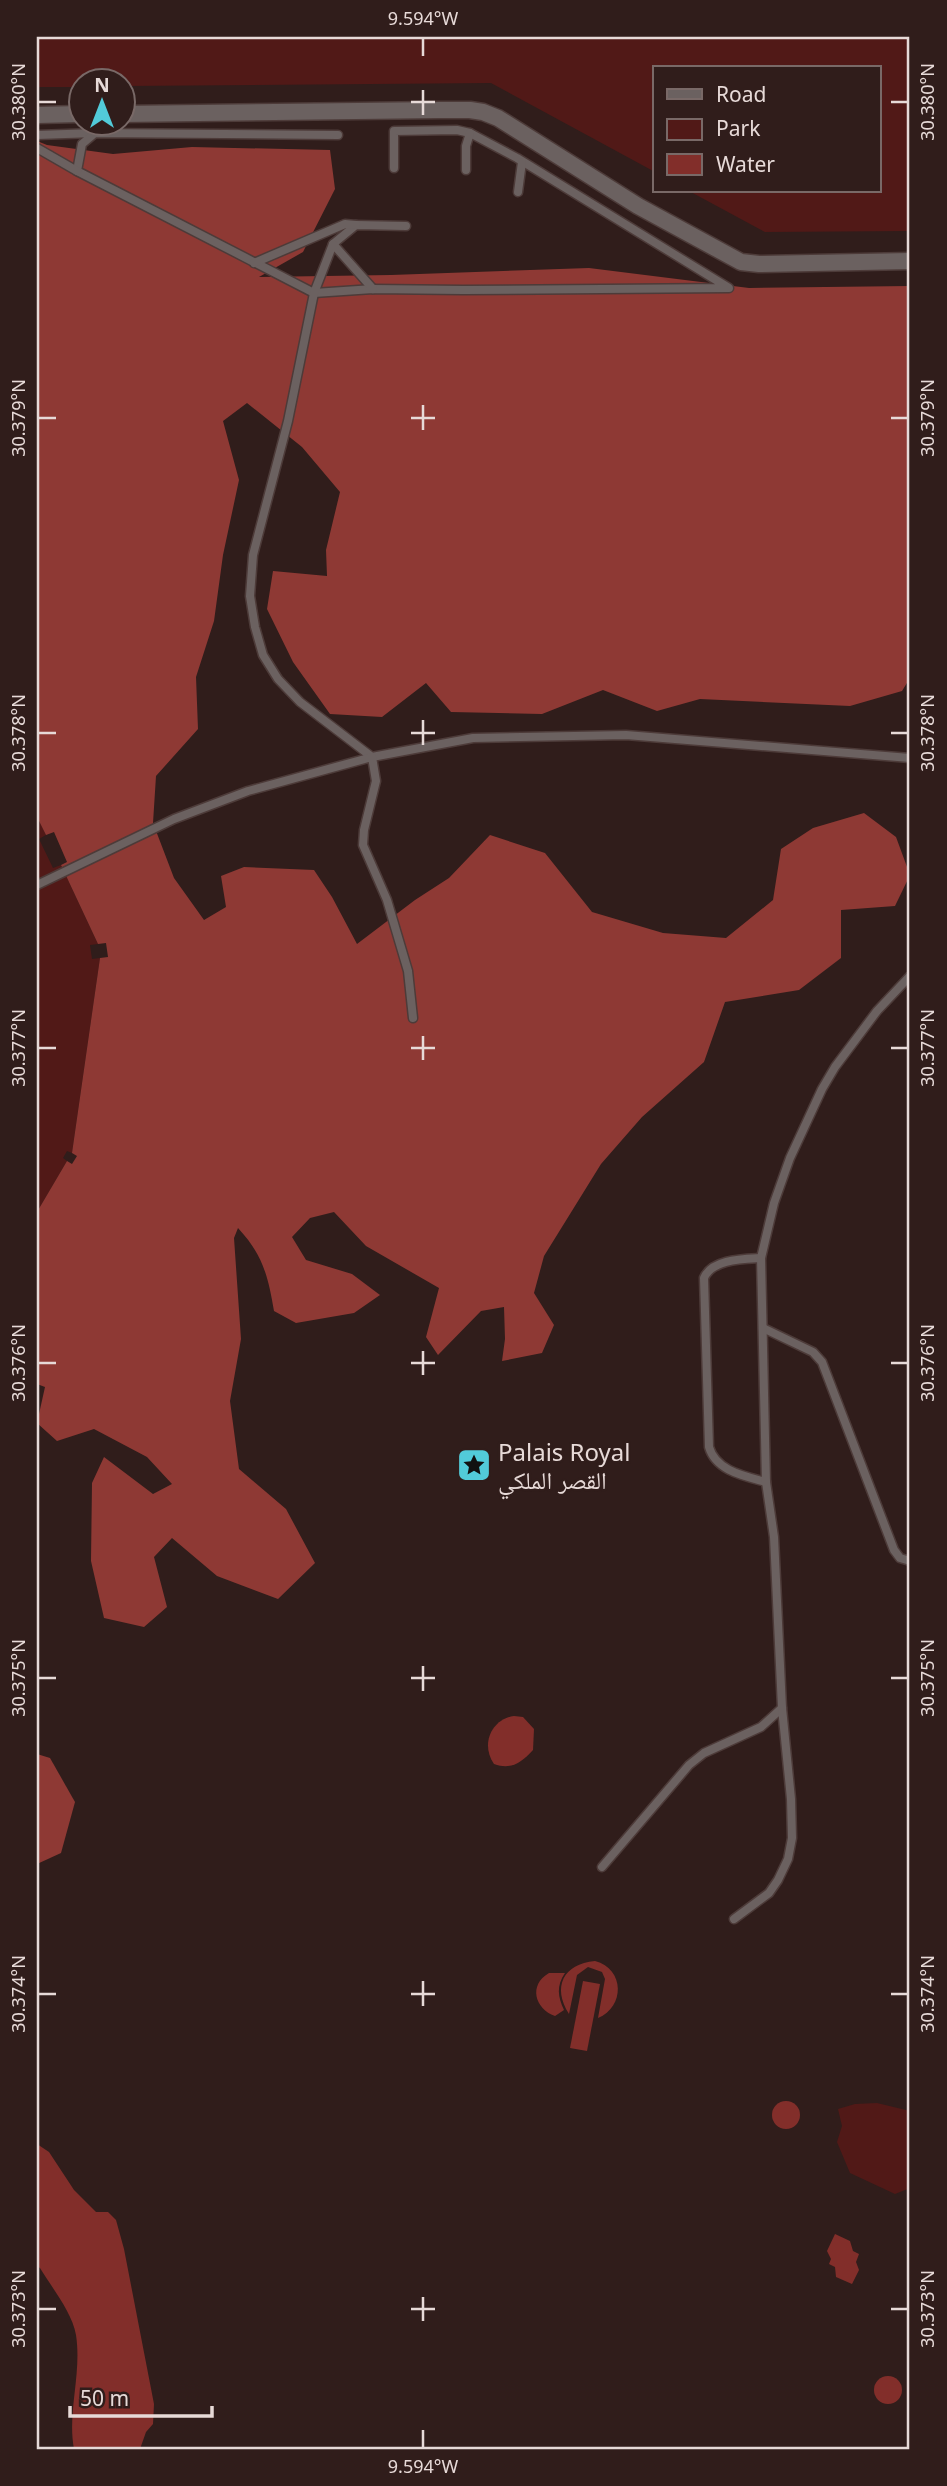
<svg xmlns="http://www.w3.org/2000/svg" width="947" height="2486" font-family="'Noto Sans','Noto Naskh Arabic',sans-serif">
  <style>
    .green { fill: #511917 }
    .forest { fill: #8e3934 }
    .water { fill: #822e2a }
    .lines { fill: none; stroke-linecap: round; stroke-linejoin: round }
    .service-casing { stroke: #4d3b39; stroke-width: 11 }
    .minor-casing { stroke: #4d3b39; stroke-width: 19 }
    .service { stroke: #6b6160; stroke-width: 8 }
    .minor { stroke: #6b6160; stroke-width: 16 }
    .ticks { fill: none; stroke: #e7dad8; stroke-width: 2.5 }
    .labels { text-anchor: middle; dominant-baseline: central; stroke-width: 5; stroke-linejoin: round; paint-order: stroke }
    .poi-label { font-size: 24px; fill: #e7dad8; stroke: #301d1b; text-anchor: start }
    .neatline { fill: none; stroke: #e7dad8; stroke-width: 2.5 }
    .ticks-label { font-size: 18px; text-anchor: middle; fill: #e7dad8 }
  </style>
  <rect width="100%" height="100%" fill="#301d1b"/>
  <!-- green -->
  <g class="green">
    <polygon points="37,37 910,37 910,231 765,232 689,191 879,191 879,68 655,68 655,172 491,83 123,86 122,80 80,80 80,87 37,87"/>
    <polygon points="37,817 46,835 39,839 53,868 61,865 98,944 90,945 92,959 100,958 72,1153 67,1151 63,1158 67,1161 37,1212"/>
    <polygon points="877,2103 910,2111 910,2188 895,2194 850,2173 837,2142 842,2126 838,2109 855,2104"/>
  </g>
  <!-- forest -->
  <g class="forest">
    <path d="M 37,141 L 47,145 L 113,154 L 192,147 L 330,150 L 335,189 L 303,252 L 259,277 L 391,275 L 589,268 L 749,288 L 910,286 L 910,678 L 902,691 L 850,706 L 700,699 L 657,711 L 603,690 L 542,714 L 451,712 L 426,683 L 382,717 L 330,714 L 293,662 L 267,609 L 273,571 L 327,576 L 326,550 L 340,492 L 302,447 L 247,403 L 223,421 L 239,480 L 223,555 L 214,621 L 196,677 L 198,729 L 156,776 L 153,823 L 174,878 L 204,920 L 226,907 L 221,876 L 244,867 L 314,870 L 332,897 L 357,944 L 415,900 L 449,878 L 490,835 L 545,853 L 592,912 L 663,933 L 726,938 L 773,900 L 781,849 L 813,828 L 864,813 L 896,837 L 910,875 L 895,906 L 841,910 L 841,958 L 799,990 L 725,1002 L 704,1062 L 642,1117 L 601,1164 L 544,1256 L 534,1293 L 554,1325 L 542,1353 L 502,1361 L 505,1339 L 504,1307 L 481,1311 L 438,1355 L 426,1337 L 439,1288 L 366,1246 L 334,1212 L 310,1218 L 292,1237 L 306,1260 L 352,1274 L 380,1295 L 354,1313 L 296,1323 L 274,1311 C 268,1276 263,1255 238,1228 L 234,1238 L 241,1339 L 230,1401 L 239,1469 L 286,1509 L 315,1563 L 278,1599 L 217,1576 L 172,1538 L 154,1557 L 167,1607 L 144,1627 L 104,1618 L 91,1561 L 92,1483 L 104,1457 L 153,1494 L 172,1484 L 147,1457 L 94,1429 L 57,1441 L 37,1423 L 45,1387 L 37,1384 L 37,1212 L 67,1161 L 72,1164 L 77,1156 L 72,1153 L 100,958 L 108,957 L 106,943 L 98,944 L 61,865 L 67,862 L 54,832 L 46,835 L 37,817 Z"/>
    <polygon points="37,1754 50,1758 75,1802 61,1853 37,1864"/>
  </g>
  <!-- water -->
  <g class="water">
    <path d="M 514,1716 L 523,1717 L 534,1729 L 533,1750 C 521,1763 511,1770 494,1764 C 480,1744 492,1719 514,1716 Z"/>
    <path d="M 595,1961 C 625,1969 625,2007 598,2018 L 605,1979 L 602,1972 L 588,1967 L 577,1975 L 569,2014 C 552,1987 563,1964 595,1961 Z"/>
    <path d="M 549,1973 L 565,1973 C 556,1986 558,1997 564,2010 L 555,2016 C 535,2009 528,1985 549,1973 Z"/>
    <polygon points="583,1981 600,1984 587,2051 570,2048"/>
    <circle cx="786" cy="2115" r="14"/>
    <path d="M 37,2144 L 49,2152 L 74,2190 L 96,2212 L 108,2212 L 116,2220 L 124,2249 L 154,2404 L 153,2424 L 146,2432 L 140,2449 L 74,2449 C 67,2412 82,2374 76,2335 C 72,2312 52,2288 40,2268 L 37,2266 Z"/>
    <polygon points="835,2234 850,2241 853,2251 859,2254 856,2262 859,2270 852,2284 836,2277 835,2267 829,2264 831,2259 827,2251"/>
    <circle cx="888" cy="2390" r="14"/>
  </g>
  <g class="lines">
    <!-- service casing -->
    <g class="service-casing">
      <g id="service">
        <polyline points="37,135 95,133"/>
        <polyline points="338,135 95,133 82,144 77,171 314,293 373,289 463,290 729,288 517,158 470,133 457,130 394,131 394,168"/>
        <polyline points="37,148 77,171"/>
        <polyline points="466,170 466,146 470,133"/>
        <polyline points="518,192 522,162"/>
        <polyline points="406,226 356,225 333,244 314,293 288,421 253,555 250,596 255,627 263,655 278,679 300,702 372,757 473,738 626,735 910,758"/>
        <polyline points="333,244 373,289"/>
        <polyline points="254,263 345,224 356,225"/>
        <polyline points="37,885 174,819 248,791 372,757 376,781 364,830 363,845 387,900 408,971 413,1018"/>
        <path d="M 761,1258 C 743,1259 712,1259 704,1278 L 709,1447 C 716,1471 744,1476 766,1482"/>
        <polyline points="763,1328 813,1352 822,1362 894,1550 900,1558 910,1561"/>
        <polyline points="602,1867 689,1765 704,1753 761,1727 782,1708"/>
        <polyline points="734,1919 769,1893 778,1880 788,1859 792,1838 791,1799 782,1708 774,1537 766,1482 761,1258 774,1203 790,1158 822,1089 835,1067 877,1011 910,976"/>
      </g>
    </g>
    <!-- minor casing -->
    <g class="minor-casing">
      <g id="minor">
        <polyline points="122,114 439,110 470,110 483,112 498,118 638,206 741,262 759,264 910,261"/>
        <polyline points="37,115 80,114"/>
      </g>
    </g>
    <!-- service -->
    <use href="#service" class="service"/>
    <!-- minor -->
    <use href="#minor" class="minor"/>
  </g>
  <!-- ticks -->
  <path class="ticks" d="M 423,38 L 423,56M 423,90 L 423,115M 38,102 L 56,102M 411,102 L 435,102M 891,102 L 908,102M 423,405 L 423,430M 38,418 L 56,418M 411,418 L 435,418M 891,418 L 908,418M 423,720 L 423,745M 38,733 L 56,733M 411,733 L 435,733M 891,733 L 908,733M 423,1036 L 423,1060M 38,1048 L 56,1048M 411,1048 L 435,1048M 891,1048 L 908,1048M 423,1351 L 423,1375M 38,1363 L 56,1363M 411,1363 L 435,1363M 891,1363 L 908,1363M 423,1666 L 423,1691M 38,1678 L 56,1678M 411,1678 L 435,1678M 891,1678 L 908,1678M 423,1981 L 423,2006M 38,1994 L 56,1994M 411,1994 L 435,1994M 891,1994 L 908,1994M 423,2297 L 423,2321M 38,2309 L 56,2309M 411,2309 L 435,2309M 891,2309 L 908,2309M 423,2430 L 423,2448"/>
  <!-- icons -->
  <defs>
    <g id="sight-square" transform="scale(1.75)"><rect x="-9" y="-9" width="18" height="18" rx="4" fill="#52cbd9" stroke="#301d1b"/><path d="M0-6L1.8-2.2L6-1.7L2.9 1.2L3.7 5.4L0 3.3L-3.7 5.4L-2.9 1.2L-6-1.7L-1.8-2.2Z" fill="#111"/></g>
  </defs>
  <g fill-rule="evenodd">
    <use href="#sight-square" x="474" y="1465"/>
  </g>
  <g class="labels">
    <!-- poi labels -->
    <g class="poi-label">
      <text x="498" y="1451">Palais Royal<tspan x="498" dy="28">القصر الملكي</tspan></text>
    </g>
  </g>
  <!-- border -->
  <rect width="947" height="2486" fill="none" stroke="#301d1b" stroke-width="77"/>
  <!-- legend -->
  <rect x="653" y="66" width="228" height="126" fill="#301d1b" stroke="#796967" stroke-width="2"/>
  <rect x="667" y="89" width="35" height="10" fill="#6b6160" stroke="#796967" stroke-width="2"/>
  <text x="716" y="102" font-size="21" fill="#e7dad8">Road</text>
  <rect x="667" y="119" width="35" height="21" fill="#511917" stroke="#796967" stroke-width="2"/>
  <text x="716" y="136" font-size="21" fill="#e7dad8">Park</text>
  <rect x="667" y="154" width="35" height="21" fill="#822e2a" stroke="#796967" stroke-width="2"/>
  <text x="716" y="172" font-size="21" fill="#e7dad8">Water</text>
  <!-- north arrow -->
  <g transform="translate(102 102)"><circle r="33" fill="#301d1b" stroke="#796967" stroke-width="2"/>
  <path d="M0-5L12 26L0 18L-12 26Z" fill="#52cbd9"/>
  <text y="-10" font-size="19" font-weight="bold" text-anchor="middle" fill="#e7dad8">N</text>
  </g>
  <!-- scale -->
  <path d="M70 2406v10h142v-10" fill="none" stroke="#e7dad8" stroke-width="3.5"/>
  <text x="80" y="2406" font-size="21" fill="#e7dad8" stroke="#301d1b" stroke-width="5" paint-order="stroke">50 m</text>
  <rect x="38" y="38" width="870" height="2410" class="neatline"/>
  <g class="ticks-label">
    <text x="423" y="25">9.594°W</text>
    <text transform="translate(19 102) rotate(-90)" y="6">30.380°N</text>
    <text transform="translate(928 102) rotate(-90)" y="6">30.380°N</text>
    <text transform="translate(19 418) rotate(-90)" y="6">30.379°N</text>
    <text transform="translate(928 418) rotate(-90)" y="6">30.379°N</text>
    <text transform="translate(19 733) rotate(-90)" y="6">30.378°N</text>
    <text transform="translate(928 733) rotate(-90)" y="6">30.378°N</text>
    <text transform="translate(19 1048) rotate(-90)" y="6">30.377°N</text>
    <text transform="translate(928 1048) rotate(-90)" y="6">30.377°N</text>
    <text transform="translate(19 1363) rotate(-90)" y="6">30.376°N</text>
    <text transform="translate(928 1363) rotate(-90)" y="6">30.376°N</text>
    <text transform="translate(19 1678) rotate(-90)" y="6">30.375°N</text>
    <text transform="translate(928 1678) rotate(-90)" y="6">30.375°N</text>
    <text transform="translate(19 1994) rotate(-90)" y="6">30.374°N</text>
    <text transform="translate(928 1994) rotate(-90)" y="6">30.374°N</text>
    <text transform="translate(19 2309) rotate(-90)" y="6">30.373°N</text>
    <text transform="translate(928 2309) rotate(-90)" y="6">30.373°N</text>
    <text x="423" y="2473">9.594°W</text>
  </g>
</svg>
